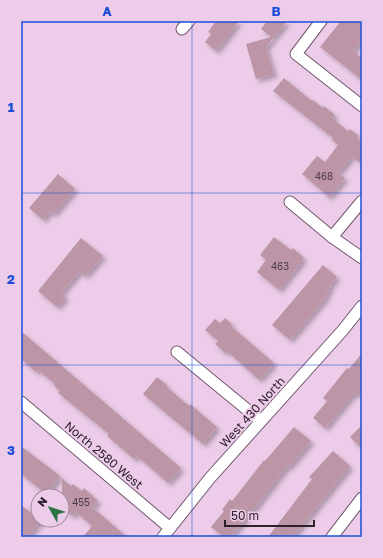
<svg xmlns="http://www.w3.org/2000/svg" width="383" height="558" font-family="'Golos Text',sans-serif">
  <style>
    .building { fill: #bc96a6; filter: url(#shadow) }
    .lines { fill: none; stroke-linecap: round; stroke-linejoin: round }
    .minor-casing { stroke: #72576e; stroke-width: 13 }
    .minor { stroke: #fff; stroke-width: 11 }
    .grid { fill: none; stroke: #1d4ed8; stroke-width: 1; stroke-opacity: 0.55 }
    .labels { text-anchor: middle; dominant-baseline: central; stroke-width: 4; stroke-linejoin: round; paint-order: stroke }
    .number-label { font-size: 10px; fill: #503e49 }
    .street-label { font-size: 12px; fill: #2c202a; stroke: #eccce8 }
    .neatline { fill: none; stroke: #1d4ed8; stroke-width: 1.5 }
    .grid-label { font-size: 13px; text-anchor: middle; font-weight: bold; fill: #1d4ed8 }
  </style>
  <defs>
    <filter id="shadow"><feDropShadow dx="3.5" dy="3.5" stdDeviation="2" flood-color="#0004"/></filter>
  </defs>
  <rect width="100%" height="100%" fill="#eccce8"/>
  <!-- building -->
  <g class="building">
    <polygon points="216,21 239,21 216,51 205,42 211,34 208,32"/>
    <polygon points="267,21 287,21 266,47 274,74 256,79 246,44 271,37 261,29"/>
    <polygon points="341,21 362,21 362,39 353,51 362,58 362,80 320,47"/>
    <polygon points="284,78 312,101 313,100 323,108 324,106 335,115 332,118 348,131 350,129 359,136 357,138 362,142 362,164 352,156 338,173 345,178 329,197 302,174 317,156 325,162 338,145 332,140 333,138 273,91"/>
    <polygon points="58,174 75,189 54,214 50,211 43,220 29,208"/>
    <polygon points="274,237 291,250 293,248 304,258 279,290 257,272 266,260 260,255"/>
    <polygon points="81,238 103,256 85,276 80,271 61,293 66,297 57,307 38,291"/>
    <polygon points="323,265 337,277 329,287 331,288 325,295 327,296 290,340 272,325"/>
    <polygon points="225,318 232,324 231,326 274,363 259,380 227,351 225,353 215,344 218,341 205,330 215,319 220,323"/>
    <polygon points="21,331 181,468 168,483 137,456 134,459 107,436 109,434 58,393 60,391 54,386 55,384 38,370 36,372 21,359"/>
    <polygon points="362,353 362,388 356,395 354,393 325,428 313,418 327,401 323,398 347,368 349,369"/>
    <polygon points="157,377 168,386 167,387 189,406 190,404 217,427 203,444 143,394"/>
    <polygon points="362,425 362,449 350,437"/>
    <polygon points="294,427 311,441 289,467 287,466 260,501 230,537 224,537 211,527 224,511 222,510 230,499 232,501 264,460 265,461"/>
    <polygon points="21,446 60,476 46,494 21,474"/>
    <polygon points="333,451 350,466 292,537 268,537 312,479 309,477"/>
    <polygon points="62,478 71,486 73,484 82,491 84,488 98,501 92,507 127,537 83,537 92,526 76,512 72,516 64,508 67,504 62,499"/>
    <polygon points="21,505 41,520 28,537 21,534"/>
  </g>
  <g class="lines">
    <!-- minor casing -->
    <g class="minor-casing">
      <g id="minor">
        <polyline points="321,21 296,54 362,106"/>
        <polyline points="182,29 189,21"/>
        <polyline points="290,202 332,237 362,258"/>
        <polyline points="332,237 362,201"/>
        <polyline points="177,352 261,421"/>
        <polyline points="21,402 170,528"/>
        <polyline points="163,537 210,478 343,330 362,306"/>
        <polyline points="332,537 362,498"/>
      </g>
    </g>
    <!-- minor -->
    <use href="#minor" class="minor"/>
  </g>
  <!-- grid -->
  <path class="grid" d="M 192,21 L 192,537M 21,193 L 362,193M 21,365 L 362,365"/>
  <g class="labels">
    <!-- number labels -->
    <g class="number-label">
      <text x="324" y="176">468</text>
      <text x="280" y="266">463</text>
      <text x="81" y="502">455</text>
    </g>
    <!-- street labels -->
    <g class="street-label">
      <text transform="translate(252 412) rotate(-48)">West 430 North</text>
      <text transform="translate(104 455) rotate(40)">North 2580 West</text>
    </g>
  </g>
  <!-- border -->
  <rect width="383" height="558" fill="none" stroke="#eccce8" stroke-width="44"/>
  <!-- north arrow -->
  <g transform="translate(50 508) rotate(309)"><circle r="19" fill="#eccce8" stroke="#9f879c"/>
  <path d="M0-3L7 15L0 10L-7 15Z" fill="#2c7542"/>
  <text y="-6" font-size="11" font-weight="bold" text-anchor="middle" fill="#2c202a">N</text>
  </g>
  <!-- scale -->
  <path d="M225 520v6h89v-6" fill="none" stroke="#2c202a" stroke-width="2"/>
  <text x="231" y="520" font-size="12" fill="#2c202a" stroke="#eccce8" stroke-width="3" paint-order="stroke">50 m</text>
  <rect x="22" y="22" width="339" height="514" class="neatline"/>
  <g class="grid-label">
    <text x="107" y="16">A</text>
    <text x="276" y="16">B</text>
    <text x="11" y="112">1</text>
    <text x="11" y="284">2</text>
    <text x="11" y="455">3</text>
  </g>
</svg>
